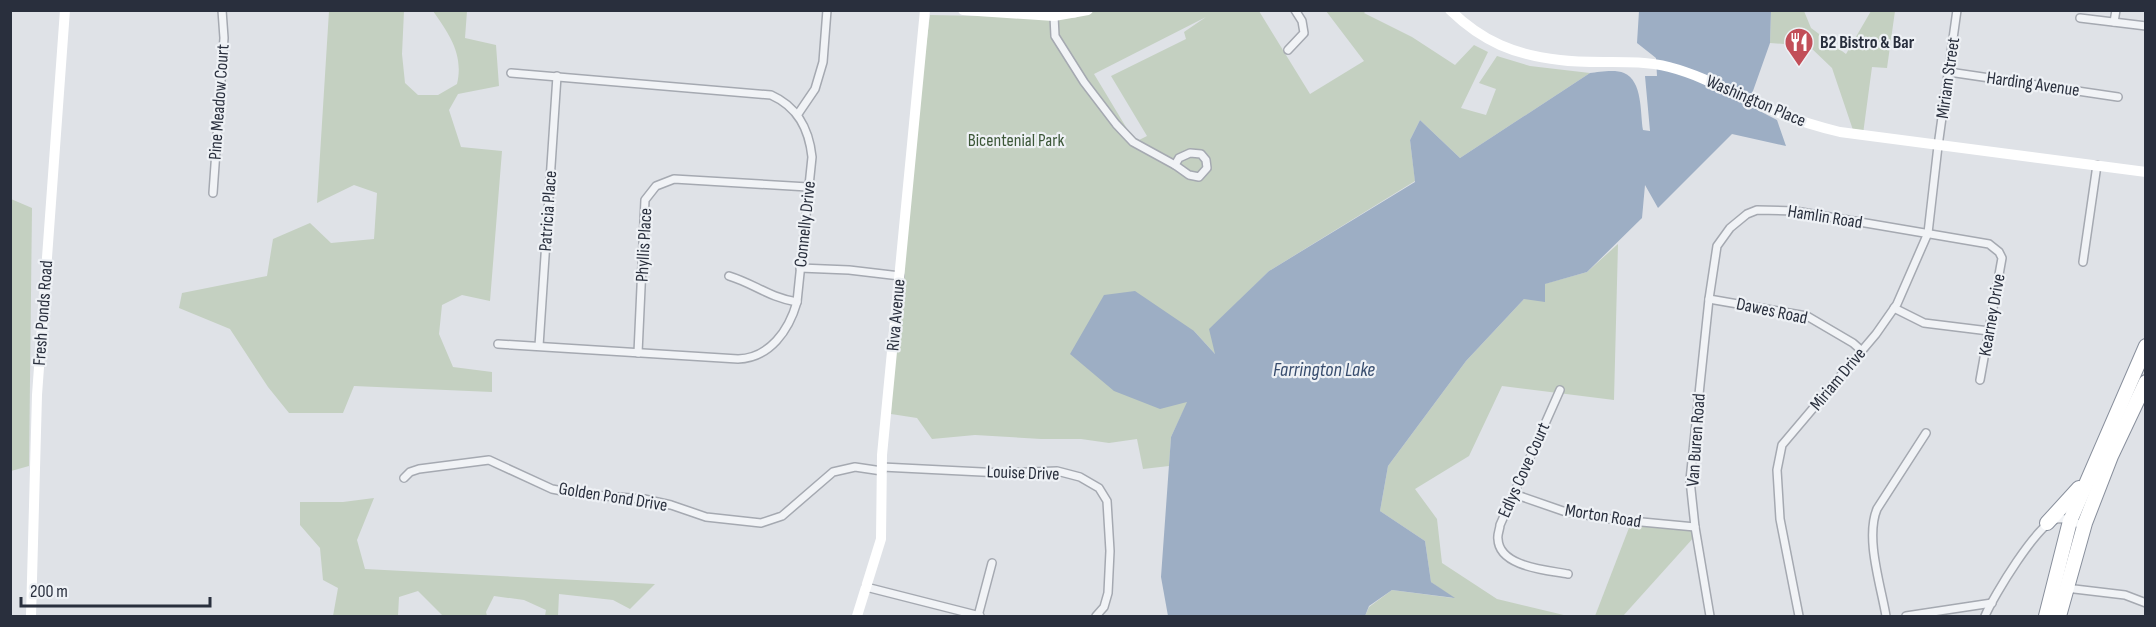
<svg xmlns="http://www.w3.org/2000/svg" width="2156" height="627" font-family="'Sofia Sans Condensed',sans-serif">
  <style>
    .green { fill: #c4d0c1; fill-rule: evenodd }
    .water { fill: #9daec4 }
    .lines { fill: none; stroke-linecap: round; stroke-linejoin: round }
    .street-casing { stroke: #a5a9b1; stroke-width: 10 }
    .highway-casing { stroke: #888f9c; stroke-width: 16 }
    .street { stroke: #f1f3f6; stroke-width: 7 }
    .secondary { stroke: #fff; stroke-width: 10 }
    .highway { stroke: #fff; stroke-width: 14 }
    .labels { text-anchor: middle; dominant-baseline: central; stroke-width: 4.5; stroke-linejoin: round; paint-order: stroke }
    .poi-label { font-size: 18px; font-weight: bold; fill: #292f3d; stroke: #eef1f5; text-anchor: start }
    .street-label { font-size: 18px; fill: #292f3d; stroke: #eef1f5 }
    .park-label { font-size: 18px; fill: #3c5738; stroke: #eef1f5 }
    .water-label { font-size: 20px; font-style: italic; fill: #374c6d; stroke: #eef1f5 }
  </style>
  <rect width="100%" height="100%" fill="#dfe2e7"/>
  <!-- green -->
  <g class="green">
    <path d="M 1092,10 L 1259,11 L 1310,94 L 1364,61 L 1326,11 L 1366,11 L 1364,13 L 1412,37 L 1455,65 L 1474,45 L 1488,52 L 1461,108 L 1486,115 L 1496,89 L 1479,83 L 1497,56 L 1530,66 L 1590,73 L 1460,158 L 1420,120 L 1410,140 L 1415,181 L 1269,271 L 1210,329 L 1216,355 L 1194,331 L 1188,401 L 1171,437 L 1169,466 L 1143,469 L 1137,439 L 1109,443 L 1081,439 L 1041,439 L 975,435 L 932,439 L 917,418 L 891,414 L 897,275 L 930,15 L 1075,18 ZM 1206,17 L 1184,32 L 1186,39 L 1111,76 L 1147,136 L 1135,142 L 1094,74 Z"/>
    <path d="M 329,11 L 404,11 L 402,54 L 405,83 L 418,95 L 438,95 L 457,84 C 464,54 449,34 433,11 L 467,11 L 465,38 L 496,45 L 499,86 L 458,94 L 449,110 L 461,147 L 502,151 L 490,301 L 462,295 L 442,305 L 439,334 L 453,367 L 492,372 L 492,392 L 354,386 L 343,413 L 289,413 L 268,387 L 230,329 L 179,308 L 182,293 L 267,276 L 273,239 L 310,223 L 331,243 L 374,239 L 377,193 L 354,185 L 317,203 Z"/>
    <polygon points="1771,11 1804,11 1811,28 1846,54 1871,11 1895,11 1887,68 1872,67 1863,134 1854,133 1832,68 1809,46 1770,43"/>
    <polygon points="11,199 32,208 29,466 11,471"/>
    <polygon points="1618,244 1614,400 1502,386 1469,456 1415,489 1437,519 1442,563 1497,599 1568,616 1365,616 1369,607 1392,590 1453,598 1431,582 1425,541 1380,511 1388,466 1466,361 1524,299 1544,284 1587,272"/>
    <polygon points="374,498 357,540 365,569 655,584 630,609 613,600 559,594 558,616 545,616 546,610 524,600 494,596 486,612 487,616 443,616 418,591 399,597 398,616 333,616 338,588 323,580 320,548 300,525 300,502 343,502"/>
    <polygon points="1632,520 1693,526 1695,536 1623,616 1595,616"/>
  </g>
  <!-- water -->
  <path class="water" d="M 1639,11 L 1771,11 L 1770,43 L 1748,105 L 1777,120 L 1786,146 L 1732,134 L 1658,208 L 1645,185 L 1642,218 L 1587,272 L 1545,284 L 1545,302 L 1524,299 L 1466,361 L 1388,466 L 1380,511 L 1425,541 L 1431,582 L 1455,598 L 1392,590 L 1369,606 L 1365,616 L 1168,616 L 1161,577 L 1171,437 L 1187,402 L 1160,409 L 1114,391 L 1070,354 L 1104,295 L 1135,291 L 1194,331 L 1215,354 L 1209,329 L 1269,271 L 1415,182 L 1410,140 L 1420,120 L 1460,158 L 1590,73 C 1599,72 1615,69 1624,73 C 1643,81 1640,113 1643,130 L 1650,131 L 1645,76 L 1657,76 L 1656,58 L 1637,43 Z"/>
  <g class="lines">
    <!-- street casing -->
    <g class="street-casing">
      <g id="street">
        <polyline points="1054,16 1055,36 1084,82 1116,124 1133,142 1175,165"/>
        <polyline points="2080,18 2146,26"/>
        <polyline points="2114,22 2116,10"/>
        <polyline points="1288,50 1304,33 1302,21 1295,10"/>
        <polyline points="1949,72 2118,97"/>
        <polyline points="798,114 815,89 823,62 827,10"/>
        <polygon points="1190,153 1201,154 1206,160 1207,168 1199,177 1189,175 1175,165 1179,158"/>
        <polyline points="213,193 224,38 222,10"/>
        <polyline points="2083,262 2097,165"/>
        <polyline points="800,268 849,270 900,276"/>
        <path d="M 729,276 C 755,284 768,297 797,302"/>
        <polyline points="1709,299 1807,316 1853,343 1862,351"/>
        <polyline points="1894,308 1924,323 1989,331"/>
        <path d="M 498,344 L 738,359 C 770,358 789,330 797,302 L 812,157 C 809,129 798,107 771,95 L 511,73"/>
        <polyline points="539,346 557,76"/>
        <polyline points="638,353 645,200 656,186 674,179 808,187"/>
        <path d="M 1560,390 L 1500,525 C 1500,529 1497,535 1498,539 C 1499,567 1547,570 1568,574"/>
        <polyline points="882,467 1002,473 1057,471 1080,477 1099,488 1107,501 1110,551 1108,593 1104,607 1096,616"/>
        <polyline points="404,478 410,472 419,469 489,460 552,489 578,494 644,499 671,505 706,517 761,523 782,516 833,472 855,467 882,471"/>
        <polyline points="1514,494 1563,511 1610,519 1695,527"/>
        <polyline points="866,587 980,616"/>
        <polyline points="2066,588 2125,595 2146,603"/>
        <polyline points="978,616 992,563"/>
        <polyline points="1710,616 1695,527 1690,480 1709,299 1717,246 1730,228 1747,214 1757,210 1795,211 1989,244 1999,252 2002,258 1980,380"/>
        <polyline points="1799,616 1780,519 1777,470 1782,445 1876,334 1897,304 1928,233 1938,146 1957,10"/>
        <path d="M 1886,616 C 1881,586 1865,538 1877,509 L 1926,433"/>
        <polyline points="1906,616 1992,603"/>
        <path d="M 1985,616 C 1993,597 2038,522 2057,519 C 2065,517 2076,523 2084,526"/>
      </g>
    </g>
    <!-- highway casing -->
    <g class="highway-casing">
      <g id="highway">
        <polyline points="2047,523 2079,488"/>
        <polyline points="2046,616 2070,521 2146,346"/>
        <polyline points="2059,616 2085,523 2111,456 2146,382"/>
      </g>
    </g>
    <!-- street -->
    <use href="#street" class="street"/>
    <!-- secondary -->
    <g class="secondary">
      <polyline points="963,10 1054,16 1088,10"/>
      <path d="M 1450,10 C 1483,42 1515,55 1560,60 C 1596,65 1634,58 1669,67 C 1708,77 1742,99 1779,113 C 1799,121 1819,127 1840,132 L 2146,172"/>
      <polyline points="31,616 37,395 65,10"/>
      <polyline points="857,616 881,539 882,455 925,10"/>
    </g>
    <!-- highway -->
    <use href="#highway" class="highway"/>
  </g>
  <!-- icons -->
  <defs>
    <g id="restaurant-pin" transform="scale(1.5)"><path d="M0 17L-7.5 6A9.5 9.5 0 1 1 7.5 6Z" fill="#c24e58" stroke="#eef1f5"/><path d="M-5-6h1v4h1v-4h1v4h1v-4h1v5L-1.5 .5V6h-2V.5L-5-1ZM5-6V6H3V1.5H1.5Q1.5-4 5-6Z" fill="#fff"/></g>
  </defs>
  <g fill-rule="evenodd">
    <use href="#restaurant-pin" x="1799" y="42"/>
  </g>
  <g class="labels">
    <!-- poi labels -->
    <g class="poi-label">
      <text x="1820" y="42">B2 Bistro &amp; Bar</text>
    </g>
    <!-- street labels -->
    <g class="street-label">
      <text transform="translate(1948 78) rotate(-82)">Miriam Street</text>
      <text transform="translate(2033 84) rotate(8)">Harding Avenue</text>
      <text transform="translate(1756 101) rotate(23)">Washington Place</text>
      <text transform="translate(219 102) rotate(-86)">Pine Meadow Court</text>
      <text transform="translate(548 211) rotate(-86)">Patricia Place</text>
      <text transform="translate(1825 217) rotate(9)">Hamlin Road</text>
      <text transform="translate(805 224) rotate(-84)">Connelly Drive</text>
      <text transform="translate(644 245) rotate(-87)">Phyllis Place</text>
      <text transform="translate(1772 311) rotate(12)">Dawes Road</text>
      <text transform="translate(43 313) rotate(-86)">Fresh Ponds Road</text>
      <text transform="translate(896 315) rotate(-85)">Riva Avenue</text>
      <text transform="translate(1992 315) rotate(-80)">Kearney Drive</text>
      <text transform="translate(1838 379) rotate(-50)">Miriam Drive</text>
      <text transform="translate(1696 440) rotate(-86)">Van Buren Road</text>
      <text transform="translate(1524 470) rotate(-66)">Edlys Cove Court</text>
      <text transform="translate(1023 473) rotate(2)">Louise Drive</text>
      <text transform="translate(613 497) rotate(9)">Golden Pond Drive</text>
      <text transform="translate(1603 516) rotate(9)">Morton Road</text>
    </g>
    <!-- park labels -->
    <g class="park-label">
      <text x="1016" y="140">Bicentenial Park</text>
    </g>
    <!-- water labels -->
    <g class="water-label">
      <text x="1324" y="370">Farrington Lake</text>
    </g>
  </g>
  <!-- border -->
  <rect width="2156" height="627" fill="none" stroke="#292f3d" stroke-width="24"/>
  <!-- scale -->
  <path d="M21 597v9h189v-9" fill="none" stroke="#292f3d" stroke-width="3"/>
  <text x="30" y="597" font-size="18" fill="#292f3d" stroke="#eef1f5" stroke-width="4.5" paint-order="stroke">200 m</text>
</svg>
